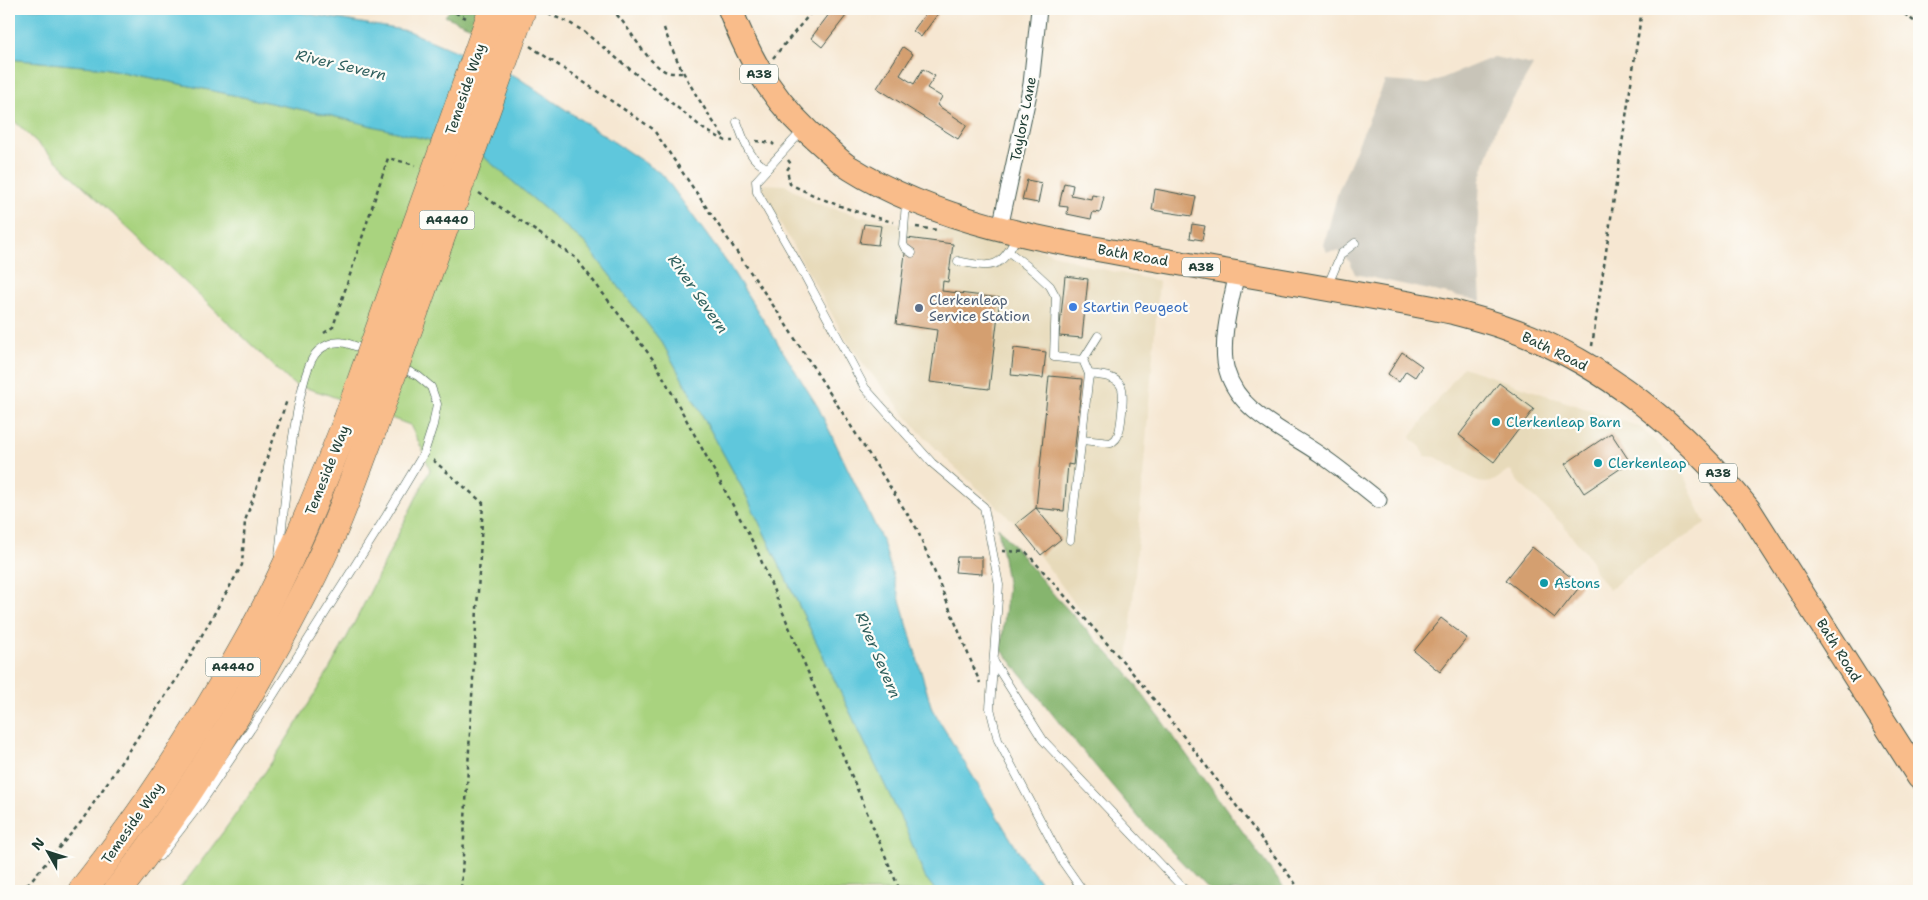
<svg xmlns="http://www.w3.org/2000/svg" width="1928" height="900" font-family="'Shantell Sans',sans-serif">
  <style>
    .built { fill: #e7daba }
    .industrial { fill: #c8c4b8 }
    .green { fill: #a9d37f; stroke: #64885a }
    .forest { fill: #86b56e; stroke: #527951 }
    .water { fill: #5fc7dc; stroke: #3f8288 }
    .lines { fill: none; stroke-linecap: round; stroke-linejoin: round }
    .stream { stroke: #5fc7dc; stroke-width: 4.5 }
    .building { fill: #d49f70 }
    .lane-casing { stroke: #3f564c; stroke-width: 9 }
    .street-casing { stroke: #3f564c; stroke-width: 17 }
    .primary-casing { stroke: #3f564c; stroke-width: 26 }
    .highway-casing { stroke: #3f564c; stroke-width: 29 }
    .path { stroke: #3f564c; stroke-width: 2.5; stroke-dasharray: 4 4; stroke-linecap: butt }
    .lane { stroke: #fff; stroke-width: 8 }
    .street { stroke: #fff; stroke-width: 15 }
    .primary { stroke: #f9bc8a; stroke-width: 24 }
    .highway { stroke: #f9bc8a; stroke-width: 28 }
    .highway-bridge-casing { stroke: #3f564c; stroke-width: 29; stroke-linecap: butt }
    .highway-bridge { stroke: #f9bc8a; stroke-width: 28 }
    .shop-dot { fill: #3f7fe0; stroke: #fdfcf7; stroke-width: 2 }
    .service-dot { fill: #5c6f8a; stroke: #fdfcf7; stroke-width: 2 }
    .culture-dot { fill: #0f9aa8; stroke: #fdfcf7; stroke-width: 2 }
    .labels { text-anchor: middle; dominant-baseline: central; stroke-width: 4.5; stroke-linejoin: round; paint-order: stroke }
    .shield { fill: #fdfcf7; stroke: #62766e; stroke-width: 1 }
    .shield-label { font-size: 12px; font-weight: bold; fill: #1f3d34 }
    .street-label { font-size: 14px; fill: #1f3d34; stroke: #fdfcf7 }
    .service-label { font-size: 14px; fill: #4e5e75; stroke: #fdfcf7; text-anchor: start }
    .shop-label { font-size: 14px; fill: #366cbe; stroke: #fdfcf7; text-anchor: start }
    .culture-label { font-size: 14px; fill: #0d838f; stroke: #fdfcf7; text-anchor: start }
    .water-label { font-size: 15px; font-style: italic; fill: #2f605e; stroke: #fdfcf7 }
  </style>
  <rect width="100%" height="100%" fill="#fdfcf7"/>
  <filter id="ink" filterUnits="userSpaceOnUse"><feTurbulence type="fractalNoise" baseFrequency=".02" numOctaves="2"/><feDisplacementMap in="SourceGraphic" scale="10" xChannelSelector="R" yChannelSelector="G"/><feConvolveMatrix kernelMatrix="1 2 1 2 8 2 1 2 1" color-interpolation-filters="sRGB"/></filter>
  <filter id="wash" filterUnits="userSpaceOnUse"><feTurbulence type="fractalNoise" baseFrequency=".0096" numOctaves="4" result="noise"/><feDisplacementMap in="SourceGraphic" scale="20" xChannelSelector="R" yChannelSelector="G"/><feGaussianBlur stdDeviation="1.12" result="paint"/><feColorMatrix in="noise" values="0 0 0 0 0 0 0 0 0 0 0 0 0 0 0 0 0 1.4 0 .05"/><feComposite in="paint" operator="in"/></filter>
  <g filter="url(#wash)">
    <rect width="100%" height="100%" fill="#f6e7d2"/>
    <!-- built -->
    <g class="built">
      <polygon points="761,184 785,185 815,203 859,216 1029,246 1092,267 1159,281 1127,673 1015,523 945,458 918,430 864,365 847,341 778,219"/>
      <polygon points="1463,367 1640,427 1679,464 1705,524 1633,570 1609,590 1595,571 1592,561 1562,524 1519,483 1510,470 1495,480 1486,483 1478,482 1436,457 1424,456 1421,447 1410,438"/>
    </g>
    <!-- industrial -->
    <polygon class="industrial" points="1494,57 1533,65 1496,129 1480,180 1477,236 1481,301 1355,274 1350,262 1338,251 1327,252 1324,245 1338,192 1385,81 1428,84"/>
    <!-- green -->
    <path class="green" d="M 9,59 L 104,68 L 328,115 L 478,152 L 585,243 L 663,344 L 745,493 L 906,829 L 925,877 L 936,891 L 178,891 C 240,813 296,730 344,643 C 374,586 401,527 430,470 L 424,453 L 410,425 L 326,394 L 293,384 L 9,116 Z"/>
    <!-- forest -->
    <g class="forest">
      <polygon points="451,9 481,9 476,29 445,16"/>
      <polygon points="998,527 1055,596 1127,673 1286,891 1210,891 1141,820 1061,725 1001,649 1008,588"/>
    </g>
    <!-- water -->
    <polygon class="water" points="9,9 280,9 408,31 517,77 663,175 728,264 818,407 883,542 932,709 1023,859 1047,891 936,891 925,877 906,829 745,493 663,344 585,243 478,152 328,115 104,68 9,59"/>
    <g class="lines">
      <!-- stream -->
      <polyline class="stream" points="1911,9 1919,15"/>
    </g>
    <g id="blocks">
      <!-- building -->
      <g class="building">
        <polygon points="833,9 836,9 846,16 822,47 811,38"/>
        <polygon points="929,9 937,9 940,11 921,37 913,31"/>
        <polygon points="903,47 913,54 900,75 914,84 923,69 935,76 927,88 942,97 937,105 967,125 958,139 877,88"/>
        <polygon points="1027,180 1042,183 1038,203 1022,200"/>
        <polygon points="1064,183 1073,185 1071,195 1091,199 1092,195 1104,197 1100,213 1093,212 1091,219 1067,214 1068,207 1059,206"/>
        <polygon points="1155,189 1196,197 1192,216 1152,210"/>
        <polygon points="864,224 881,226 878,245 860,243"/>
        <polygon points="1192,224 1205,226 1202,240 1190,238"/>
        <polygon points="907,238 953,244 948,282 943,281 942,291 1000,298 989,389 930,382 937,330 896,324"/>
        <polygon points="1065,276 1088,279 1082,338 1059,336"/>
        <polygon points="1014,348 1046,352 1043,378 1011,375"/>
        <polygon points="1402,352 1422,366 1415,377 1406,371 1399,382 1388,374"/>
        <polygon points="1049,376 1082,379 1073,465 1068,464 1064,511 1036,508"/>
        <polygon points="1499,383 1534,409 1494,462 1459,435"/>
        <polygon points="1611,433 1630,462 1584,493 1565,464"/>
        <polygon points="1036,508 1061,539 1041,555 1016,524"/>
        <polygon points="1532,547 1581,585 1555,618 1506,580"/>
        <polygon points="957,557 982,557 982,574 955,572"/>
        <polygon points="1441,618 1467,638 1440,672 1414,651"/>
      </g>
    </g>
  </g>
  <g filter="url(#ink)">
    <use href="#blocks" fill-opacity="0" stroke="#3f564c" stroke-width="1"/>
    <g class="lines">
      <!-- lane casing -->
      <g class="lane-casing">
        <g id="lane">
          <path d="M 737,122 C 744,140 749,160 767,168"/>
          <polyline points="802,131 756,181 757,192 805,276 865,388 932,463 984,507 999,585 990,708 998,740 1062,861 1083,891"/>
          <polyline points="906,202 903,244 905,248 912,253"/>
          <polyline points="1009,252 1035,272 1050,286 1056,297 1054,357 1083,360 1089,374 1070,540"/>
          <path d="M 958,261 C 992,268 1001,270 1017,236"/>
          <polyline points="1327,287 1341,254 1355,243"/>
          <polyline points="1083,360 1098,336"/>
          <path d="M 1082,440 L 1111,443 C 1113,441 1116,440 1117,437 C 1121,431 1125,393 1121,386 C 1116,376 1099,375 1089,374"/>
          <path d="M 279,556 C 283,521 295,370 318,351 C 335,336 349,343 367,351"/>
          <polyline points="994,662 1043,740 1186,891"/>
          <polyline points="160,856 201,803 265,708 385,518 424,453 433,425 437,404 431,387 418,376 400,367"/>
        </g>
      </g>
      <!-- street casing -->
      <g class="street-casing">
        <g id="street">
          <polyline points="1000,228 1031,84 1039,9"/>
          <path d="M 1237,273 C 1231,302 1219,343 1227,371 C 1239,414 1289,432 1322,456 C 1341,469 1360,485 1379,500"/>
        </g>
      </g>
      <!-- primary casing -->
      <g class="primary-casing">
        <path id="primary" d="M 730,9 C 752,66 777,107 825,147 C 833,154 841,163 850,168 C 942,226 1062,243 1167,261 C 1262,278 1358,293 1453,312 C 1470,317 1487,321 1504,327 C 1602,360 1685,430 1749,510 L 1919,777"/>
      </g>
      <!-- highway casing -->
      <g class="highway-casing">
        <g id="highway">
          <path d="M 82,891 C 144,813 199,729 247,642 C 287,572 317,496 347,421"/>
          <path d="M 117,891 C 165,831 207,765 246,699 C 276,647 305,595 329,541 C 345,505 358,467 372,431"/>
        </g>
      </g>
      <!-- path -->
      <g class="path">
        <polyline points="448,9 468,19"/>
        <path d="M 611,9 C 631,27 641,56 663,70 C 669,74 676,73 683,73"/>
        <polyline points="1898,9 1919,25"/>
        <polyline points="548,14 568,22 583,31 705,130 726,141 733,141"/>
        <path d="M 664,28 C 678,69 701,104 725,139"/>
        <polyline points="530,46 653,129 781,317 917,529 980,683"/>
        <polyline points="773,58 814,9"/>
        <polyline points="756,141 772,143 774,145"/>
        <path d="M 788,160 L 791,164 L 787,170 L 790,184 C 826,202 854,212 893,222"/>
        <polyline points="479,193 576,258 655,362 755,546 900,891"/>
        <polyline points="916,227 937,230"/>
        <polyline points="324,333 333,327 388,158 415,165"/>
        <polyline points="1592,346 1642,9"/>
        <polyline points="433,460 483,503 461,891"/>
        <polyline points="1002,551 1026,552 1127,666 1188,742 1301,891"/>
        <polyline points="22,891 81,822 178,677 242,565 245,521 287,400"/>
      </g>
      <!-- lane -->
      <use href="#lane" class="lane"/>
      <!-- street -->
      <use href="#street" class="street"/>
      <!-- primary -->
      <use href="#primary" class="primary"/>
      <!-- highway -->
      <use href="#highway" class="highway"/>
      <!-- highway-bridge casing -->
      <g class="highway-bridge-casing">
        <g id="highway-bridge">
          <polyline points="347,421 493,9"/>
          <polyline points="372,431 522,9"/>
        </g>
      </g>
      <!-- highway-bridge -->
      <use href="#highway-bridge" class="highway-bridge"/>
    </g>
  </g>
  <!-- markers -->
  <circle class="shop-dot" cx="1073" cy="307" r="5"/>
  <circle class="service-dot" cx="919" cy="308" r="5"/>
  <g class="culture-dot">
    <circle cx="1496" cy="422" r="5"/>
    <circle cx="1598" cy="463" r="5"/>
    <circle cx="1544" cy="583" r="5"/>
  </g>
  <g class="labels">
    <!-- shield labels -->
    <g class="shield">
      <rect x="740" y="64.5" width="38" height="19" rx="4"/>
      <rect x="419.5" y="210.5" width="55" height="19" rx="4"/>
      <rect x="1182" y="257.5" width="38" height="19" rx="4"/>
      <rect x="1699" y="463.5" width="38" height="19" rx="4"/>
      <rect x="205.5" y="657.5" width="55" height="19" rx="4"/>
    </g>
    <g class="shield-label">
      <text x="759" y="74">A38</text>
      <text x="447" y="220">A4440</text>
      <text x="1201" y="267">A38</text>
      <text x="1718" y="473">A38</text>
      <text x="233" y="667">A4440</text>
    </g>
    <!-- street labels -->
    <g class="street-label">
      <text transform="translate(465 89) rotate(-71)">Temeside Way</text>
      <text transform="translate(1023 119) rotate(-79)">Taylors Lane</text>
      <text transform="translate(1133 255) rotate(10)">Bath Road</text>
      <text transform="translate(1555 351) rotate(26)">Bath Road</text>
      <text transform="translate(327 470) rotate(-68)">Temeside Way</text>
      <text transform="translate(1839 650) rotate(58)">Bath Road</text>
      <text transform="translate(132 823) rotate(-55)">Temeside Way</text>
    </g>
    <!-- service labels -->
    <g class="service-label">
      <text x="929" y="300">Clerkenleap<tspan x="929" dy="16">Service Station</tspan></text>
    </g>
    <!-- shop labels -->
    <g class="shop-label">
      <text x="1083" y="307">Startin Peugeot</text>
    </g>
    <!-- culture labels -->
    <g class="culture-label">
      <text x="1506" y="422">Clerkenleap Barn</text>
      <text x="1608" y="463">Clerkenleap</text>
      <text x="1554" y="583">Astons</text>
    </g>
    <!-- water labels -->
    <g class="water-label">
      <text transform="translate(341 65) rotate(13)">River Severn</text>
      <text transform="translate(698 294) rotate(55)">River Severn</text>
      <text transform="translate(878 655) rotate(67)">River Severn</text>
    </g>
  </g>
  <!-- margin -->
  <rect width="1928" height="900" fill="none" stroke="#fdfcf7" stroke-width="30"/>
  <!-- north arrow -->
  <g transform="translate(48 852) rotate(309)" stroke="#fdfcf7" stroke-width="4" paint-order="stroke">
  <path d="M0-4L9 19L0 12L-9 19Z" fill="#1f3d34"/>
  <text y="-8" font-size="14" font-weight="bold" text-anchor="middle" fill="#1f3d34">N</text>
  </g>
</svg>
